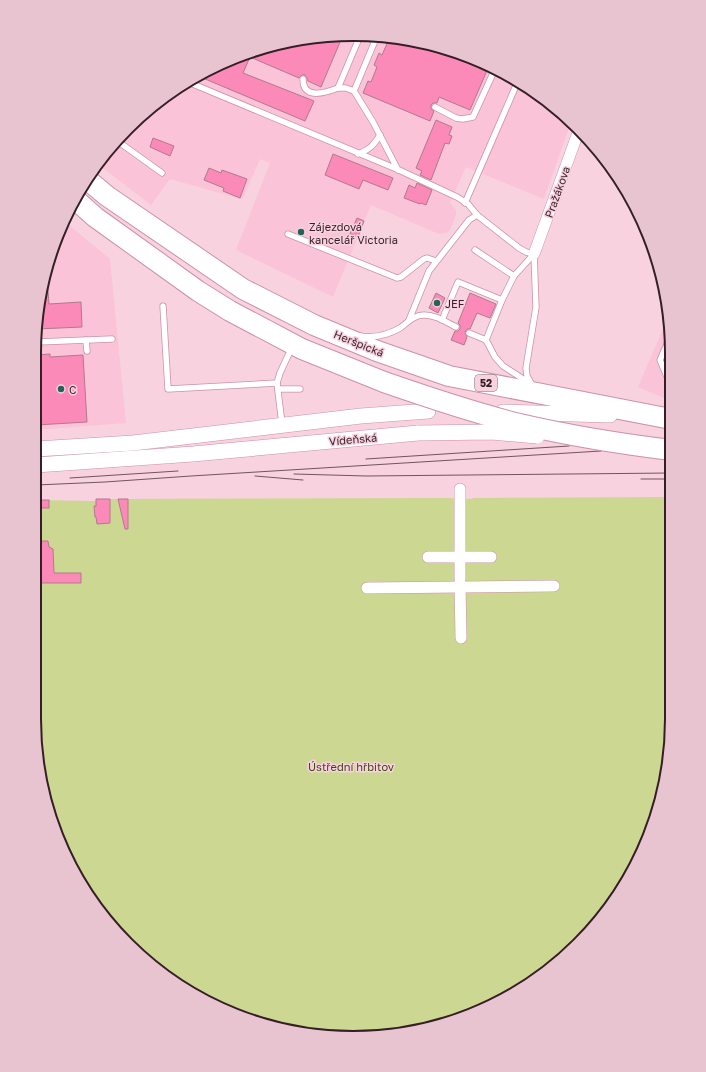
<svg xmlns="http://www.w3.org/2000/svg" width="706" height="1072" font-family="'Golos Text',sans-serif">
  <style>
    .built { fill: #fbc3d7 }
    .green { fill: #ccd792 }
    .building { fill: #fb8ab8; stroke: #b2798e }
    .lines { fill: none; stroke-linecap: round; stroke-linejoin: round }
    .lane-casing { stroke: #cc91a7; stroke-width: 7 }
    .street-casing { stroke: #cc91a7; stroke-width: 12 }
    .secondary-casing { stroke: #cc91a7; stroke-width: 16 }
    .highway-casing { stroke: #cc91a7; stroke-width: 22 }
    .lane { stroke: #fff; stroke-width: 5.5 }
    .street { stroke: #fff; stroke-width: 11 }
    .secondary { stroke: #fff; stroke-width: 15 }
    .highway { stroke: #fff; stroke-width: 20 }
    .tram { stroke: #70555f; stroke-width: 1 }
    .secondary-bridge-casing { stroke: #cc91a7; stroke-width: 16; stroke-linecap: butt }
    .highway-bridge-casing { stroke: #cc91a7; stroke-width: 22; stroke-linecap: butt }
    .secondary-bridge { stroke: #fff; stroke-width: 15 }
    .highway-bridge { stroke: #fff; stroke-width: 20 }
    .poi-dot { fill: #216556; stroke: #f8d2df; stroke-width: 1.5 }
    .labels { text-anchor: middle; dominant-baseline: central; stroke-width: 3; stroke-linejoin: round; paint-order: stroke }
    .shield { fill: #f8d2df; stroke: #70545e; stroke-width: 1 }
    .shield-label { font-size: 10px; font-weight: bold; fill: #351e27 }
    .street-label { font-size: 11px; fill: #351e27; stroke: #f8d2df }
    .poi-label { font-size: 11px; fill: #351e27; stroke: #f8d2df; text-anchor: start }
    .park-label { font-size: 11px; fill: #414616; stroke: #f8d2df }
    .rim { fill: none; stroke: #351e27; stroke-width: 2 }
  </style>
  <rect width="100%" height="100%" fill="#f8d2df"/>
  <!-- built -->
  <g class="built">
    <polygon points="332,35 394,37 455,51 512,77 563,113 571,122 544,199 466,167 450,203 456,210 456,215 450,230 446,233 439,234 371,205 333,297 236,250 270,163 260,159 243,198 241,199 170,179 151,205 99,165 113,143 159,100 212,67 270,45"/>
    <polygon points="64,221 110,259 126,423 36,430 37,311 58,231"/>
    <polygon points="669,315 671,332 671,401 638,387"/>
  </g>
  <!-- green -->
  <polygon class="green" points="671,497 669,760 648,841 593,929 530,984 436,1027 332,1037 250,1021 159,972 88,896 51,821 34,719 35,500 96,501 96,499 108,499 446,498 472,499 473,498"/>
  <!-- building -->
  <g class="building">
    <polygon points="332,35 343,35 321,87 308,81 305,75 302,75 299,78 250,57 243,73 314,101 305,121 198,76 212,67 221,64 225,65 227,61 270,45"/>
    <polygon points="390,37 455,51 489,66 470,110 439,97 437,103 433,103 431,105 431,109 434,111 430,121 363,93 368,81 371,82 377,67 374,65 379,53 382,55"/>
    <polygon points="436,120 452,127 449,135 452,136 449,144 445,143 431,180 420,175 422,171 416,168"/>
    <polygon points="153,138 174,146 170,156 150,147"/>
    <polygon points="333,154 393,178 388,190 363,180 359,189 325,175"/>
    <polygon points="209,168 221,173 222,170 247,179 240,198 223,191 224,188 204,180"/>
    <polygon points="417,183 432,190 426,205 421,203 420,204 404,198 409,185 415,188"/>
    <polygon points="357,218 364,221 358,237 350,234"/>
    <polygon points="46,278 47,278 49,304 81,302 82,327 37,329 37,311"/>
    <polygon points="436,293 445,298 438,313 429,308"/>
    <polygon points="470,293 496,304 490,318 477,313 470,329 467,329 465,332 467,337 464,345 451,340 455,331 458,331 460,329 460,325 458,323"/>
    <polygon points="50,354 50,357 83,355 87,422 36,425 36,355"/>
    <polygon points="96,499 110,499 110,523 97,524 96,517 95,517 94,506 96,506"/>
    <polygon points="118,499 128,499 128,529 125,529"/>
    <rect x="35" y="500" width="14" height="8"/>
    <polygon points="35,541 48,541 49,547 53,549 54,573 81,573 81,583 35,583"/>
  </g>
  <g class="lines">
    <!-- lane casing -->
    <g class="lane-casing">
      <g id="lane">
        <polyline points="377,36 354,91 373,122 398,170"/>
        <path d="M 303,79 C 303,100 325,93 338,88 L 360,36"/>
        <polyline points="188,82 399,170 457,197 468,204 477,215 519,248 526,252 534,254"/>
        <polyline points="338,88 346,88 354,91"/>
        <polyline points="435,107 456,118 463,119 473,117 495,69"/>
        <polyline points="116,140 162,173"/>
        <path d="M 358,154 C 369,150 374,145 380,135"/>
        <polyline points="465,203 518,81"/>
        <polyline points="288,234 397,278 401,277 424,259 427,258 436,261"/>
        <polyline points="475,250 514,276"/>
        <polyline points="502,300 514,276 534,254"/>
        <polyline points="163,306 168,389 277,383 280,373 292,347"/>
        <polyline points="409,320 429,271 469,220 477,215"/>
        <polyline points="442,320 458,282 502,300 486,340"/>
        <polyline points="469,333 486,340 495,357 503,366 531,384"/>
        <path d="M 360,336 C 374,338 388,335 400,328 C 408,322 414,315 424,315 C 436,315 446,322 456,327"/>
        <polyline points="86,340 87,351"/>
        <polyline points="37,342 112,339"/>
        <polyline points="277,383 282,424"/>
        <polyline points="531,383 527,376 526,368 536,307 534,254"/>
        <polyline points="671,386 660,360 671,335"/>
        <polyline points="278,389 300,389"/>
      </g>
    </g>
    <!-- street casing -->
    <g class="street-casing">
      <g id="street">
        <polyline points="534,254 579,130"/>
        <polyline points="460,489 460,579"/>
        <polyline points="428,557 491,557"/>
        <polyline points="460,583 461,638"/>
        <polyline points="367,588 554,586"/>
      </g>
    </g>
    <!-- secondary casing -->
    <g class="secondary-casing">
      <g id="secondary">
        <polyline points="503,412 610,415"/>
        <polyline points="36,449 133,443 361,416 428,411"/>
        <polyline points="36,465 193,454 418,433"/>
      </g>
    </g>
    <!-- highway casing -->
    <g class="highway-casing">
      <g id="highway">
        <polyline points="89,181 107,196 243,289 314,325 377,351 449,376 671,419"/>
        <polyline points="77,201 95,217 198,291 230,311 302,349 384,382"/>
      </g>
    </g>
    <!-- lane -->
    <use href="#lane" class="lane"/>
    <!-- street -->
    <use href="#street" class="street"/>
    <!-- secondary -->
    <use href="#secondary" class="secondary"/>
    <!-- highway -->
    <use href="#highway" class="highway"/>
    <!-- tram -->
    <g class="tram">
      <polyline points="661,440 671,439"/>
      <polyline points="366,459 569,446"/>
      <polyline points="294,474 366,476 671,473"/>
      <polyline points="255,476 303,480"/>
      <polyline points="70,478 178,471"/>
      <polyline points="641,479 671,479"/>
      <polyline points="36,485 105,482 191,476 601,451"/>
    </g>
    <!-- secondary-bridge casing -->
    <g class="secondary-bridge-casing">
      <polyline id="secondary-bridge" points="418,433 492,432 537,436"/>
    </g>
    <!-- highway-bridge casing -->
    <g class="highway-bridge-casing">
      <path id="highway-bridge" d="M 384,382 C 430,398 477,414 524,425 C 572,436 622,444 671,450"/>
    </g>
    <!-- secondary-bridge -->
    <use href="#secondary-bridge" class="secondary-bridge"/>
    <!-- highway-bridge -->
    <use href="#highway-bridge" class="highway-bridge"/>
  </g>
  <!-- markers -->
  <g class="poi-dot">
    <circle cx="301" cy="232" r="4"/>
    <circle cx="437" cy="303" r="4"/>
    <circle cx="61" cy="389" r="4"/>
  </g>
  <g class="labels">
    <!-- shield labels -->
    <rect class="shield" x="475" y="375" width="22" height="16" rx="3"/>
    <g class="shield-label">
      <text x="486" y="383">52</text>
    </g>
    <!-- street labels -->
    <g class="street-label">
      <text transform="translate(557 192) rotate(-70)">Pražákova</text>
      <text transform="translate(359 343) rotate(22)">Heršpická</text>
      <text transform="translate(353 439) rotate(-5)">Vídeňská</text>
    </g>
    <!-- poi labels -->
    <g class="poi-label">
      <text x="309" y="226">Zájezdová<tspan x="309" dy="13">kancelář Victoria</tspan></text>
      <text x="445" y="303">JEF</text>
      <text x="69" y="389">C</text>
    </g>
    <!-- park labels -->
    <g class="park-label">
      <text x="351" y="766">Ústřední hřbitov</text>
    </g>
  </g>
  <!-- crop -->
  <path d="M0 0H706V1072H0ZM353 41H353A312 312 0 0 1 665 353V719A312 312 0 0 1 353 1031H353A312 312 0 0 1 41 719V353A312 312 0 0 1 353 41Z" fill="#e8c4d0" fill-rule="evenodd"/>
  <path class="rim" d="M353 41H353A312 312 0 0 1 665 353V719A312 312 0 0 1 353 1031H353A312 312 0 0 1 41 719V353A312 312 0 0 1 353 41Z"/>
</svg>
